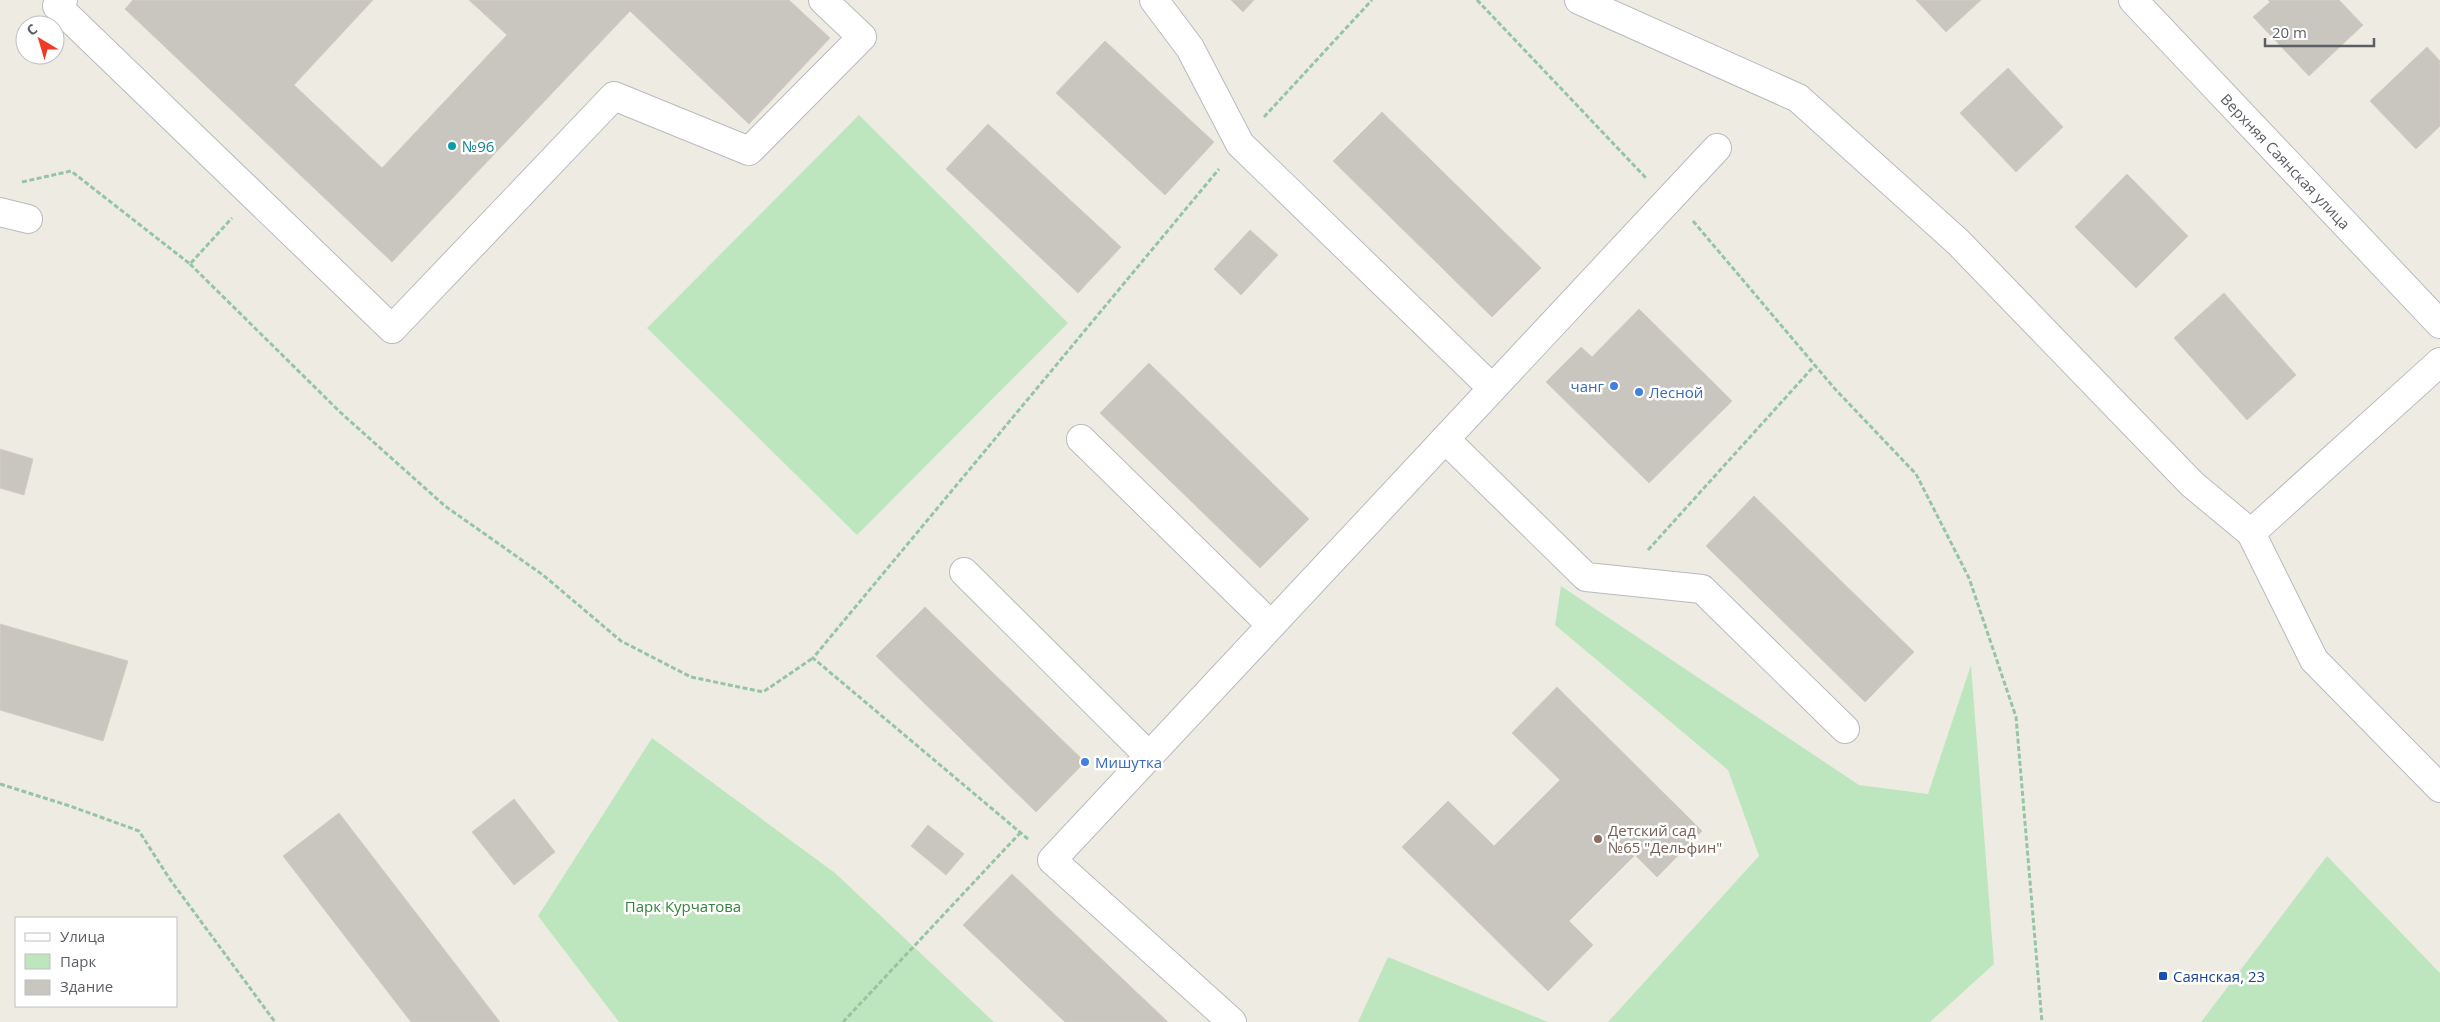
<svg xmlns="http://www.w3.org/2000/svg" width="2440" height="1022" font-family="'Open Sans',sans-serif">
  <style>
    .green { fill: #bee6be }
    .building { fill: #c9c6bf; stroke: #d3cdc0 }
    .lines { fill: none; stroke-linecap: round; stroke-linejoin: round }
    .minor-casing { stroke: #b8babf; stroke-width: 30 }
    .path { stroke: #95c5a4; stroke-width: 3; stroke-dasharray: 5 2.5; stroke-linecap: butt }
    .minor { stroke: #fff; stroke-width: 28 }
    .culture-dot { fill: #0f9aa8; stroke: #fff; stroke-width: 2 }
    .shop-dot { fill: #3f7fe0; stroke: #fff; stroke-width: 2 }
    .education-dot { fill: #8d6e63; stroke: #fff; stroke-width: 2 }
    .transit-dot { fill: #1a4fb4; stroke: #fff; stroke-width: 2 }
    .labels { text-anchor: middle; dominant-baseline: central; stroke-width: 5; stroke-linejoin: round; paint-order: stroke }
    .culture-label { font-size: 15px; fill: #0d838f; stroke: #fff; text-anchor: start }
    .street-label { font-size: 15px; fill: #5b5e64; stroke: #fff }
    .shop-label { font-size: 15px; fill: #366cbe; stroke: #fff; text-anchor: start }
    .education-label { font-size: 15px; fill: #785e54; stroke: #fff; text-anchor: start }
    .park-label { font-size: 15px; fill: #318437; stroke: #fff }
    .transit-label { font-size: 15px; fill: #164399; stroke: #fff; text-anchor: start }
  </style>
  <rect width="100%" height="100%" fill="#eeece2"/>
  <!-- green -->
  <g class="green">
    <polygon points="859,115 1068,323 857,535 647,328"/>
    <polygon points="1561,586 1859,785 1928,794 1971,665 1994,964 1930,1022 1608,1022 1759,856 1728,770 1555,625"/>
    <polygon points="652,738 835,873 994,1022 619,1022 538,916"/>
    <polygon points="2327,856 2440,973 2440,1022 2201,1022"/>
    <polygon points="1388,957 1548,1022 1358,1022"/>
  </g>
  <!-- building -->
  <g class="building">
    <polygon points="133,0 373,0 294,85 382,168 507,35 469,0 789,0 830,38 749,124 630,11 392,262 125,9"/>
    <polygon points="1231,0 1254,0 1243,12"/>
    <polygon points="1916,0 1981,0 1946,32"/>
    <polygon points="2268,0 2339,0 2363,25 2309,76 2253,17 2270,2"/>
    <polygon points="1105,41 1214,142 1165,195 1056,93"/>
    <polygon points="2427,47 2440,61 2440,126 2416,149 2370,101"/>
    <polygon points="2008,68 2063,127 2016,172 1960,113"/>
    <polygon points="1382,112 1541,268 1492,317 1333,161"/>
    <polygon points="988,124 1121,247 1078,293 946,169"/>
    <polygon points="2127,174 2188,236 2136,288 2075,227"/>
    <polygon points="1250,230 1278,255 1241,295 1214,269"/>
    <polygon points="2224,293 2296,375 2247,420 2174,338"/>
    <polygon points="1639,309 1732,401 1649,483 1546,382 1581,347 1592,357"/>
    <polygon points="1149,363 1309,519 1260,568 1100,413"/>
    <polygon points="0,449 33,459 24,495 0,488"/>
    <polygon points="1754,496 1914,652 1865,702 1706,546"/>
    <polygon points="925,607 1085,762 1036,812 876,656"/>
    <polygon points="0,624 128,661 103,741 0,710"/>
    <polygon points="1557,687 1702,831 1657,877 1635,855 1569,921 1593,945 1548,991 1402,847 1448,801 1494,846 1560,780 1512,733"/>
    <polygon points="514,799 555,852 514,885 472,832"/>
    <polygon points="339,813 500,1022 411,1022 283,856"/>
    <polygon points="928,825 964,854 946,875 911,846"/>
    <polygon points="1012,874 1168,1022 1065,1022 963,925"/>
  </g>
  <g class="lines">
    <!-- minor casing -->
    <g class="minor-casing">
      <g id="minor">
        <polyline points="63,0 57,6 392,329 614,96 749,151 862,37 823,0"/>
        <polyline points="1154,0 1190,48 1240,144 1492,388"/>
        <polyline points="1579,0 1798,98 1958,242 2192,484 2251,533 2314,660 2440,788"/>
        <path id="s1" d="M 2133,0 L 2440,324"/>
        <polyline points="0,212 28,219"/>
        <polyline points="1081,439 1271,625"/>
        <polyline points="1445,439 1586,577 1702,589 1845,729"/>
        <polyline points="2251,533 2440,362"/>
        <polyline points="964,572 1148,755"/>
        <polyline points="1232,1022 1052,860 1717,148"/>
      </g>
    </g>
    <!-- path -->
    <g class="path">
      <polyline points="1477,0 1646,178"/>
      <polyline points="1264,117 1372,0"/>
      <polyline points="22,182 71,171 190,264 232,218"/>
      <polyline points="1693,221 1835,389 1916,474 1969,578 2016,717 2042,1022"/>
      <polyline points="190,264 340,412 445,506 543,575 621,641 691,677 763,692 813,658"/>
      <polyline points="1648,550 1815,365"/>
      <polyline points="0,784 70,806 139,831 169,878 275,1022"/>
      <polyline points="1028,839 813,658 1219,169"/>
      <polyline points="843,1022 1020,833"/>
    </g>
    <!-- minor -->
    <use href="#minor" class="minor"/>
  </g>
  <!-- markers -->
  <circle class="culture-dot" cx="452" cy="146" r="5"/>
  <g class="shop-dot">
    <circle cx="1614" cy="386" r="5"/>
    <circle cx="1639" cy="392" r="5"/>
    <circle cx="1085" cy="762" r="5"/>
  </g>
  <circle class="education-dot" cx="1598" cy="839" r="5"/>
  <rect class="transit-dot" x="2158" y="971" width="10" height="10" rx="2.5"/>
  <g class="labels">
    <!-- culture labels -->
    <g class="culture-label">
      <text x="462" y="146">№96</text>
    </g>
    <!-- street labels -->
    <g class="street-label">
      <text stroke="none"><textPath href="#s1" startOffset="222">Верхняя Саянская улица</textPath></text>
    </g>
    <!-- shop labels -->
    <g class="shop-label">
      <text x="1604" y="386" text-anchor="end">чанг</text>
      <text x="1649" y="392">Лесной</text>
      <text x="1095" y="762">Мишутка</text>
    </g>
    <!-- education labels -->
    <g class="education-label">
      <text x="1608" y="830">Детский сад<tspan x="1608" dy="17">№65 "Дельфин"</tspan></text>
    </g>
    <!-- park labels -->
    <g class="park-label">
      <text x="683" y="906">Парк Курчатова</text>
    </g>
    <!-- transit labels -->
    <g class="transit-label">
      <text x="2173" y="976">Саянская, 23</text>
    </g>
  </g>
  <!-- legend -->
  <rect x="15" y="917" width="162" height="90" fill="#ffffff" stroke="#bdbfc1"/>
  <rect x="25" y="933" width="25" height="8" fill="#ffffff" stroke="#bdbfc1"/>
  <text x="60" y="942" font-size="15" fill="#5b5e64">Улица</text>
  <rect x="25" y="954" width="25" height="15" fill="#bee6be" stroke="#bdbfc1"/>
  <text x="60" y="967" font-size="15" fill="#5b5e64">Парк</text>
  <rect x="25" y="980" width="25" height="15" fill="#c9c6bf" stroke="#bdbfc1"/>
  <text x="60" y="992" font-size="15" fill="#5b5e64">Здание</text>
  <!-- north arrow -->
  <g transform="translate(40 40) rotate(322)"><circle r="24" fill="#ffffff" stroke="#bdbfc1"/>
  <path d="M0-4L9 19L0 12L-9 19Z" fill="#ee3b28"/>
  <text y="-8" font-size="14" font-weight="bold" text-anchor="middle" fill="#5b5e64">С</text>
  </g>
  <!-- scale -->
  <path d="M2265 38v8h109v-8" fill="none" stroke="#5b5e64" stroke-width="2.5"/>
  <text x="2272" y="38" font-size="15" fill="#5b5e64" stroke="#ffffff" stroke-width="4" paint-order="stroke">20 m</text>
</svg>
